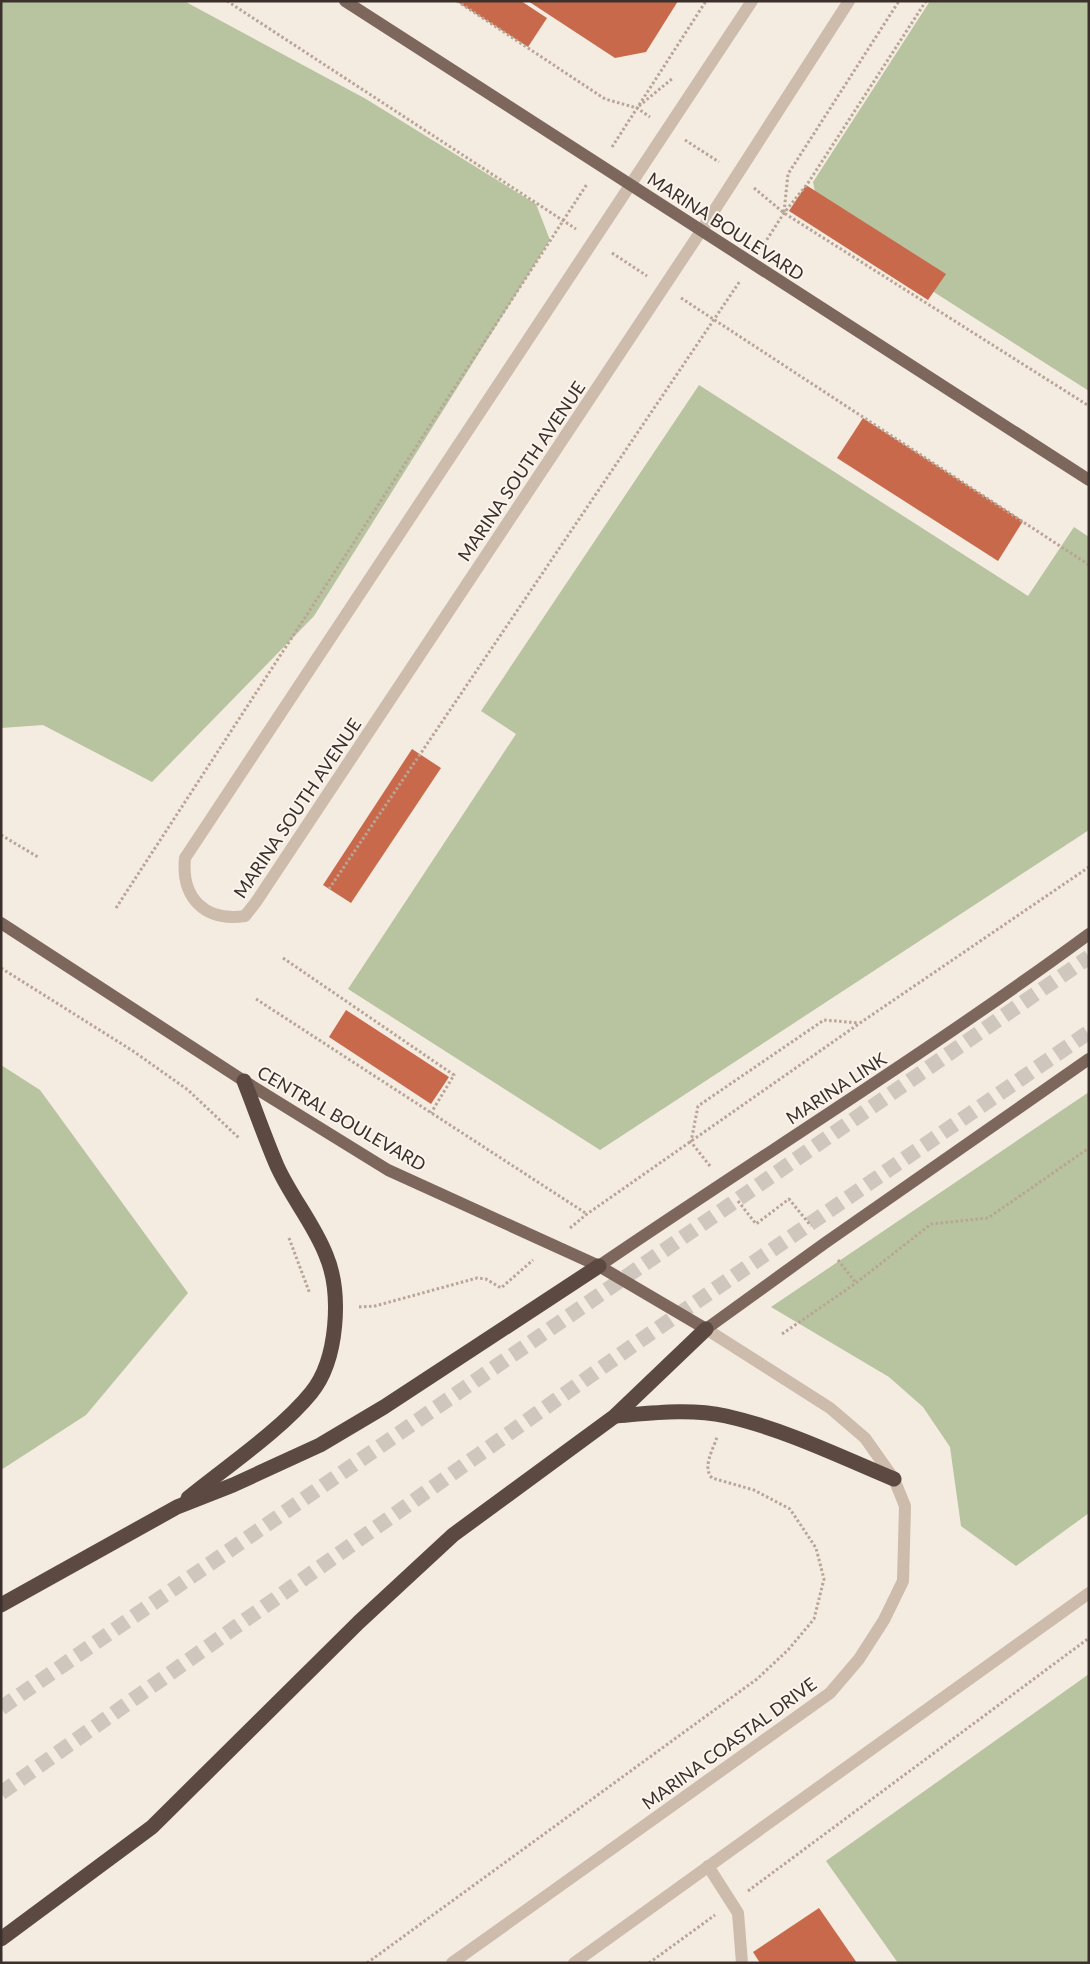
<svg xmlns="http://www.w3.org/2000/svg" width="1090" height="1964" font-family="Lato,sans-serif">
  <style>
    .green { fill: #b8c4a0 }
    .building { fill: #c8694b }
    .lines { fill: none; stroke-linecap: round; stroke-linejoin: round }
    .highway-tunnel { stroke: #cfc6bd; stroke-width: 15; stroke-dasharray: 15 8; stroke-linecap: butt }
    .path { stroke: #b9a596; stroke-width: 3; stroke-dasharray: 2.5 2.5; stroke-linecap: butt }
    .minor { stroke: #cdbbac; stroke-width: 12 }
    .major { stroke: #7d675c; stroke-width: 12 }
    .highway { stroke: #5c4a42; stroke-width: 15 }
    .labels { text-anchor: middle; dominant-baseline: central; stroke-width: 4; stroke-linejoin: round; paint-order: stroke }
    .street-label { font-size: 18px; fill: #3b302b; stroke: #fbf5ee }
  </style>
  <rect width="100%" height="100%" fill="#f4ebe1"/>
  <!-- green -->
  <g class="green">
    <polygon points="1,1 184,1 366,99 536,204 550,240 314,616 152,782 43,725 1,728"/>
    <polygon points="930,1 1089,1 1089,391 821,220 813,182"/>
    <polygon points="699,385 1028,596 1074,527 1089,537 1089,830 600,1150 348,989 516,734 481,711"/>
    <polygon points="1,1065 40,1090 188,1293 86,1415 1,1470"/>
    <polygon points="1089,1092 1089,1513 1016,1566 961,1526 950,1447 923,1407 889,1377 771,1307"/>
    <polygon points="1089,1674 1089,1963 898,1963 826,1861"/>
  </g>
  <!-- building -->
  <g class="building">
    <polygon points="456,1 521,1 547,18 528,47"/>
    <polygon points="528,1 678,1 646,52 615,58"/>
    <polygon points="806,185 946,274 928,300 789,211"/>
    <polygon points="863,418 1023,521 998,561 837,458"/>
    <polygon points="412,749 441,768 351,903 323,885"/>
    <polygon points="346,1010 449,1077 431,1104 329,1037"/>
    <polygon points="819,1908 857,1963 760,1963 753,1952"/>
  </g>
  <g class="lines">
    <!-- highway-tunnel -->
    <g class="highway-tunnel">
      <polyline points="1,1708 1089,957"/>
      <polyline points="1,1793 638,1342 1089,1032"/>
    </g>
    <!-- path -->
    <g class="path">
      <polyline points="227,1 576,229"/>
      <polyline points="457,1 605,99 637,108 650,117"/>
      <polyline points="639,106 673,78"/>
      <polyline points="685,140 719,162"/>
      <polyline points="612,147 706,1"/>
      <polyline points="754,188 784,213 1089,406"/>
      <polyline points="784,212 788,174 899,1"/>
      <polyline points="764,244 784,213 808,183 926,1"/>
      <polyline points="612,253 647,276"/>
      <polyline points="681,298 1089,565"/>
      <polyline points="1,835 38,857"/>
      <polyline points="329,889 740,281"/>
      <polyline points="116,908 587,184"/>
      <polyline points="283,958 454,1075 431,1113"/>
      <polyline points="1,968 133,1051 188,1090 240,1139"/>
      <polyline points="256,999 587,1214"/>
      <polyline points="710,1166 691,1142 698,1106 824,1020 859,1023"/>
      <polyline points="738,1201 756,1224 789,1199 811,1226"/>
      <polyline points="570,1228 587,1214 860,1023 1089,867"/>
      <polyline points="289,1238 310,1294"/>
      <polyline points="838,1260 856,1283"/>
      <polyline points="359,1307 375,1306 477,1278 486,1279 501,1288 533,1260"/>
      <polyline points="782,1334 856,1283 931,1224 988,1218 1089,1148"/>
      <polyline points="748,1891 1089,1638"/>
      <path d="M 367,1963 L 757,1679 L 788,1650 L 814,1619 L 824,1579 L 816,1548 L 790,1509 L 754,1490 L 712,1478 C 702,1467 713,1450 717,1437"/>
      <polyline points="649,1963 715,1915"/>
    </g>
    <!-- minor -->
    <g class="minor">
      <path d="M 752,1 L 185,858 C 181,898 205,922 245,916 L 256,902 L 701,231 L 849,1"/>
      <polyline points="708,1866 738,1913 742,1963"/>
      <polyline points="452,1963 830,1693 859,1659 884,1620 903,1581 905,1506 894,1479 865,1438 830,1408 706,1329"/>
      <polyline points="574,1963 1089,1593"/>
    </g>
    <!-- major -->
    <g class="major">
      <polyline points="345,1 1089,480"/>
      <polyline points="1,923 244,1081 388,1170 599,1266 706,1329 825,1243 1089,1059"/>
      <path d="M 599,1266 C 762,1155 930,1051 1089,934"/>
    </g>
    <!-- highway -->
    <g class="highway">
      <path d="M 615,1416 C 652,1413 690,1408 726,1416 C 784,1429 839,1456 894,1479"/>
      <path d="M 188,1498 C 226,1467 281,1430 311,1393 C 338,1360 342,1293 326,1255 C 314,1224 291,1197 277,1166 C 265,1138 255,1109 244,1081"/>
      <polyline points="1,1605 177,1507 233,1485 320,1445 384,1407 599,1266"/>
      <polyline points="1,1939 152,1827 359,1622 453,1535 615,1416 706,1329"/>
    </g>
  </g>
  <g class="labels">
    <!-- street labels -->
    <g class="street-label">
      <text transform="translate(726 226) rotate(33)">MARINA BOULEVARD</text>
      <text transform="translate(521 471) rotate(-56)">MARINA SOUTH AVENUE</text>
      <text transform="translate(297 808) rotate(-56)">MARINA SOUTH AVENUE</text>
      <text transform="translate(836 1088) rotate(-33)">MARINA LINK</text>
      <text transform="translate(342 1118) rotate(30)">CENTRAL BOULEVARD</text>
      <text transform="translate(729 1743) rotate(-36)">MARINA COASTAL DRIVE</text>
    </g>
  </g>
  <!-- border -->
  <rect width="1090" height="1964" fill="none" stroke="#3b302b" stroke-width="5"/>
</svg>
